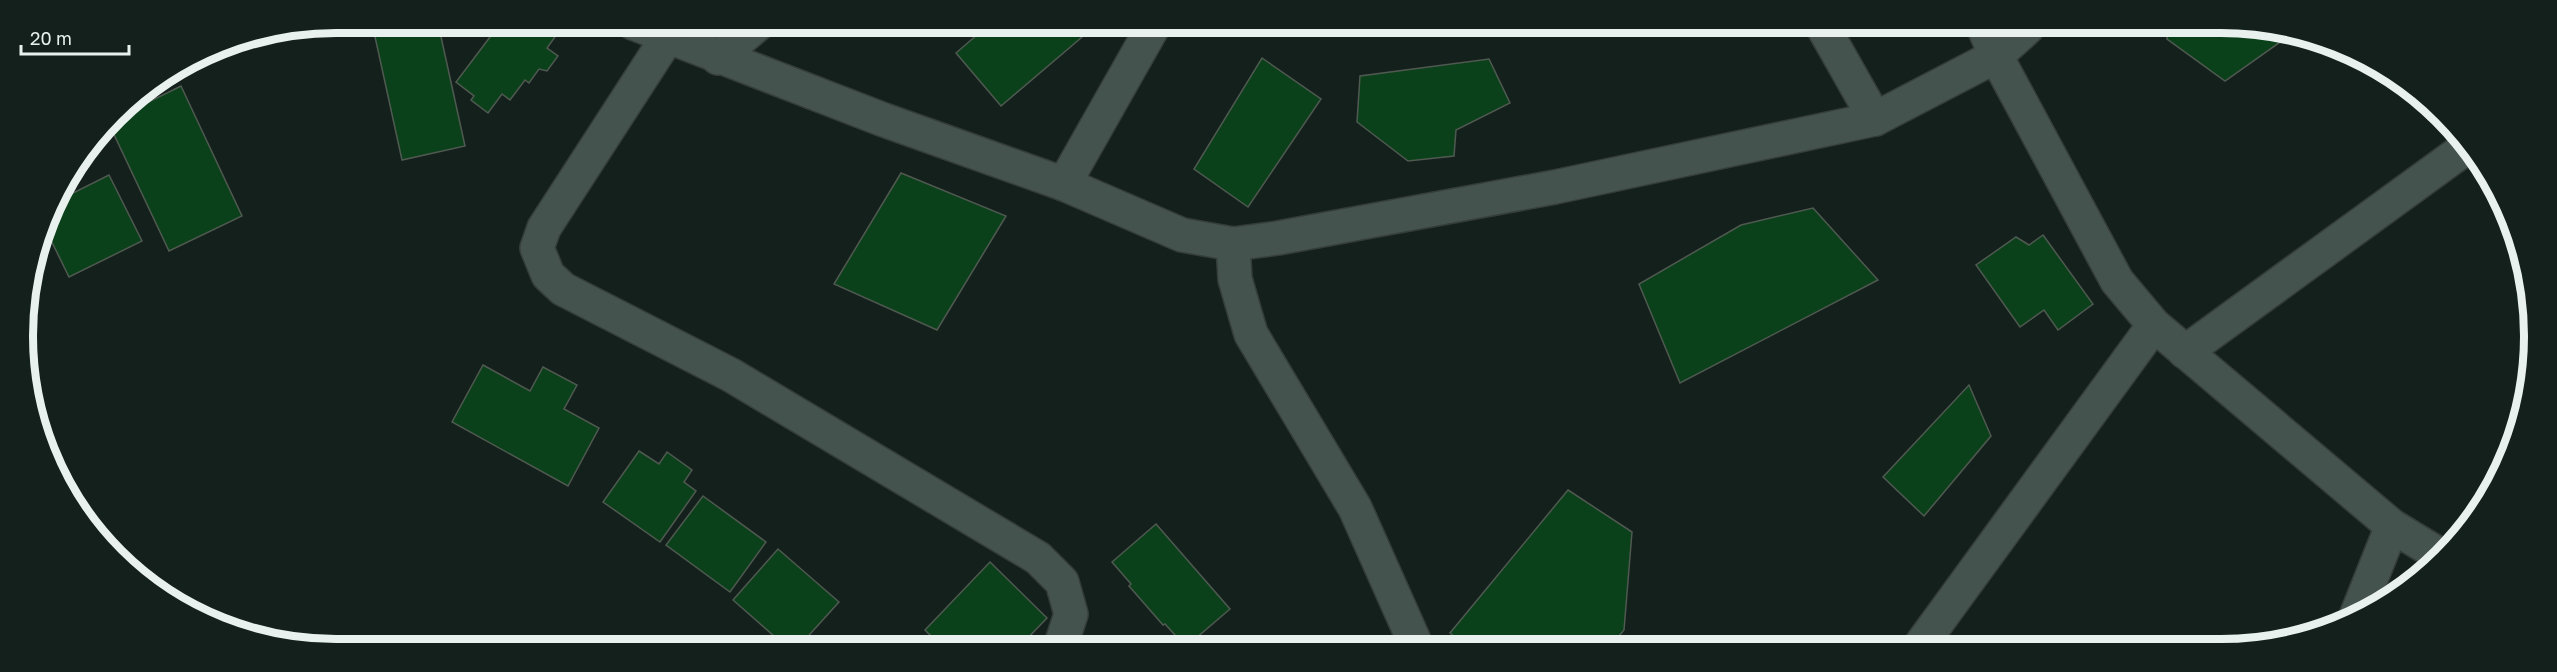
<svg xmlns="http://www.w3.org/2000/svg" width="2557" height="672" font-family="'Golos Text',sans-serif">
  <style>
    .building { fill: #0b411a; stroke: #505951; stroke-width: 1.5 }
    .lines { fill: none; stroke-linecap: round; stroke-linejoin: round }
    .minor-casing { stroke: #353d3a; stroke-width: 36 }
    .minor { stroke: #45534e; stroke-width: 33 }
    .rim { fill: none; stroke: #e9f1ee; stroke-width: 8 }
  </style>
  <rect width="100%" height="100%" fill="#14201c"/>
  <!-- building -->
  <g class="building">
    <polygon points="372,23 438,23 465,146 402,160"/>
    <polygon points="537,23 555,37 547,48 558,56 547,71 539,69 529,83 525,80 510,100 502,94 488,113 471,100 474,96 456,82 493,33 482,24"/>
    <polygon points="970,24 1082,25 1088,32 1001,106 956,53 978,34"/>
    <polygon points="2167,28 2282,28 2293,33 2225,81 2167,39"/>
    <polygon points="1262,58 1321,99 1248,207 1194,169"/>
    <polygon points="1489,59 1510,103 1456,130 1454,156 1408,161 1357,122 1360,76"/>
    <polygon points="181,86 242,216 169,251 110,126 116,118"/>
    <polygon points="901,173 1006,216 937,330 834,284"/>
    <polygon points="109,175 142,241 69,277 46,230 53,203"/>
    <polygon points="1813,208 1878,280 1680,383 1639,284 1741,225"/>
    <polygon points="2043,235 2093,304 2058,330 2044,310 2020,327 1976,265 2016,237 2029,245"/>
    <polygon points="483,365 530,391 543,367 577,385 564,409 599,428 568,486 452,422"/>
    <polygon points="1969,385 1991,436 1924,516 1883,477"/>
    <polygon points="639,451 659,464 667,452 692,470 684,482 696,491 660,542 603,502"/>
    <polygon points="1568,490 1632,532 1624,630 1611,646 1466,646 1450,633"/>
    <polygon points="703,496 766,542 730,592 666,545"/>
    <polygon points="1156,524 1230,609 1188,645 1184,645 1165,624 1163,625 1129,586 1131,584 1112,562"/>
    <polygon points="778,549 839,602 801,644 783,644 733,600"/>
    <polygon points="990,562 1047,618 1021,645 940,645 925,630"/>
  </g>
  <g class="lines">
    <!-- minor casing -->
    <g class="minor-casing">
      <g id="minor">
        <polyline points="633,23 884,120 1064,184 1182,235 1233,244 1278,238 1555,187 1875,119 1996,56 2027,28"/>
        <polyline points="1823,27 1875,119"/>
        <polyline points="1984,28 1996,56 2117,281 2154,325 2392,526 2443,557"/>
        <polyline points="667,38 544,228 537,248 548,275 563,289 731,375 1038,558 1062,582 1071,614 1061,645"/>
        <polyline points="718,58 758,24"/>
        <polyline points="1064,184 1154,25"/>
        <polyline points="1233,244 1235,279 1251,334 1355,508 1416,645"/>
        <polyline points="2185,352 2467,147"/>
        <polyline points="2355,619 2392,526"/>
        <polyline points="1920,646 2154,325"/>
      </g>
    </g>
    <!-- minor -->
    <use href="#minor" class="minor"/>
  </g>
  <!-- crop -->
  <path d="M0 0H2557V672H0ZM336 33H2221A303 303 0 0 1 2524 336V336A303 303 0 0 1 2221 639H336A303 303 0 0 1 33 336V336A303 303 0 0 1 336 33Z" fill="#14201c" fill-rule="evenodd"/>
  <path class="rim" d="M336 33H2221A303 303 0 0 1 2524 336V336A303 303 0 0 1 2221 639H336A303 303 0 0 1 33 336V336A303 303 0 0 1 336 33Z"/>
  <!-- scale -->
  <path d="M21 45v9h108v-9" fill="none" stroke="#e9f1ee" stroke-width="3"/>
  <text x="30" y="45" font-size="18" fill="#e9f1ee" stroke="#14201c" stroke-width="4.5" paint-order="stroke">20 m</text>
</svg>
